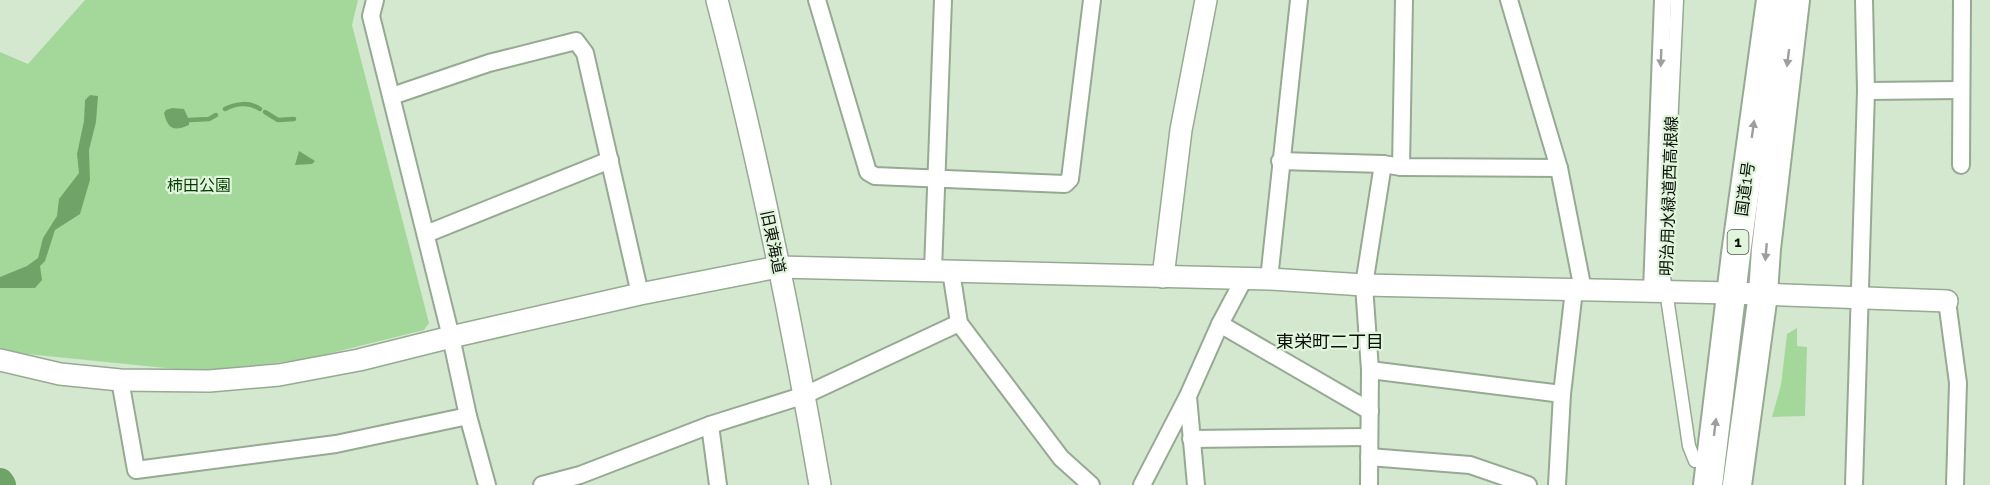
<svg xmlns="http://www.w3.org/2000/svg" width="1990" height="485" font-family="Raleway,'Noto Sans JP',sans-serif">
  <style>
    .green { fill: #a4d89b }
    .water { fill: #70a368 }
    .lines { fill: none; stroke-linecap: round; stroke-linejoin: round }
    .stream { stroke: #70a368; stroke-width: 4.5 }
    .river { stroke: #70a368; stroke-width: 28 }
    .pedestrian-casing { stroke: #96a993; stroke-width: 15 }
    .minor-casing { stroke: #96a993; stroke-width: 20 }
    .tertiary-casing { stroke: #96a993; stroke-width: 24 }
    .trunk-casing { stroke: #96a993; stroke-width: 32 }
    .pedestrian { stroke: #fff; stroke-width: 12 }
    .minor { stroke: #fff; stroke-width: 16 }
    .tertiary { stroke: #fff; stroke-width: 21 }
    .trunk { stroke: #fff; stroke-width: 28 }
    .oneway { fill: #9d9f9c }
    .labels { text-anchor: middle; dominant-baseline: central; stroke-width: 4.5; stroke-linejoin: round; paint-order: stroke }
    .shield { fill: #e1f5dd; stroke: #4a5448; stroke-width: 1.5 }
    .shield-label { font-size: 15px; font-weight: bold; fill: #090f08 }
    .park-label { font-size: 16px; fill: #053c00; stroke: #e1f5dd }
    .street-label { font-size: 16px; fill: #090f08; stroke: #e1f5dd }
    .neighbourhood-label { font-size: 18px; fill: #090f08; stroke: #e1f5dd }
  </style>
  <rect width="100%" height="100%" fill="#d4e8d0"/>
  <!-- green -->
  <g class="green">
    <polygon points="85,0 358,0 352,25 429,323 424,330 307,359 205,372 17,353 0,348 0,52 28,64"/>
    <polygon points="1797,328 1797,346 1807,347 1805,416 1772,417 1781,385 1787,334"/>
  </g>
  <!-- water -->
  <g class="water">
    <polygon points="90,95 98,96 96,122 89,150 90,180 80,214 55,230 45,261 40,266 42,280 35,288 0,288 0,277 27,266 38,258 43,238 57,216 59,199 79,173 77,154 84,121 85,100"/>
    <path d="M 172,108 L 184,109 L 189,120 L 189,125 C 173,132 168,129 164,113 L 166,110 Z"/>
    <polygon points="299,151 315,161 312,164 295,165"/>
  </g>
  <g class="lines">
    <!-- stream -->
    <g class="stream">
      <path d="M 225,109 C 236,103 250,102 260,109"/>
      <polyline points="265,112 278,120 294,119"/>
      <polyline points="189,120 209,119 216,115"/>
    </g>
    <!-- river -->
    <polyline class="river" points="0,482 2,485"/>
    <!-- pedestrian casing -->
    <g class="pedestrian-casing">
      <polyline id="pedestrian" points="1677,0 1664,277 1689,446 1695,461"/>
    </g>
    <!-- minor casing -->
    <g class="minor-casing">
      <g id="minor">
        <polyline points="375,0 371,16 451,337 468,416 487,485"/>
        <polyline points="817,0 868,172 875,176 1065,184 1070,179 1092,0"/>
        <polyline points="1509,0 1559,168 1583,290"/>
        <polyline points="1866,91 1961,90"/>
        <polyline points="392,96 489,63 576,41 585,53 640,294"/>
        <polyline points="1280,161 1383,164 1401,167 1559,168"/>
        <polyline points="1961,165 1962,0"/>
        <polyline points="1401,167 1404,0"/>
        <polyline points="426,234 610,160"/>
        <polyline points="933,270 943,0"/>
        <polyline points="951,271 959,323 1061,458 1091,485"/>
        <polyline points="1269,279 1299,0"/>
        <polyline points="1652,291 1663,0"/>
        <polyline points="1947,301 1958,383 1955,485"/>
        <polyline points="1220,324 1370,411"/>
        <polyline points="1370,370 1562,394"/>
        <polyline points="120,380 136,470 336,444 468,416"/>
        <polyline points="1188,397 1196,485"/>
        <polyline points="710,425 718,485"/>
        <polyline points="1191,439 1369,437"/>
        <polyline points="1369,457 1470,465 1528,485"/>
        <polyline points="542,485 580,475 710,425 805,395 959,323"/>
        <polyline points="1142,485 1188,396 1220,324 1244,279"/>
        <polyline points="1369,485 1370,370 1364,285 1383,164"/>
        <polyline points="1557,485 1562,394 1574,290"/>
        <polyline points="1854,485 1866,91 1864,0"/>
      </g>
    </g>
    <!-- tertiary casing -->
    <g class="tertiary-casing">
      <g id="tertiary">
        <path d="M 717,0 C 759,160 792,322 820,485"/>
        <polyline points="1163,277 1181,130 1206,0"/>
        <polyline points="0,360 60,374 120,380 209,381 279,375 359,360 451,337 640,294 778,267 1269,279 1364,285 1732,293 1947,301"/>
      </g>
    </g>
    <!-- trunk casing -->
    <g class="trunk-casing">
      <g id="trunk">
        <polyline points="1708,485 1736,254 1771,0"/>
        <polyline points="1737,485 1763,294 1766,249 1795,0"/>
      </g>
    </g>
    <!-- pedestrian -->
    <use href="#pedestrian" class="pedestrian"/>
    <!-- minor -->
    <use href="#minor" class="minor"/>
    <!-- tertiary -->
    <use href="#tertiary" class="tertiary"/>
    <!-- trunk -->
    <use href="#trunk" class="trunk"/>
  </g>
  <!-- one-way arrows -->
  <defs><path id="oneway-solid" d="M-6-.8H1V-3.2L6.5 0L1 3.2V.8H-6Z" transform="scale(1.5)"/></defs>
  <g class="oneway">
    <use href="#oneway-solid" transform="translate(1661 58) rotate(92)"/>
    <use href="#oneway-solid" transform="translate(1788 58) rotate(97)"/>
    <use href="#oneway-solid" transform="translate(1753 129) rotate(-82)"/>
    <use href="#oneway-solid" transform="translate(1766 252) rotate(95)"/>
    <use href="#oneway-solid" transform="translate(1715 427) rotate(-83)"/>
  </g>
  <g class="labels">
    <!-- shield labels -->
    <rect class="shield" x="1727.5" y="230" width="21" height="24" rx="4.5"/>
    <g class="shield-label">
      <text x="1738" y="242">1</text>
    </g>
    <!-- park labels -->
    <g class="park-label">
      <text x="199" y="185">柿田公園</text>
    </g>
    <!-- street labels -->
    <g class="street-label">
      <text transform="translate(1745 189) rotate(-82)">国道1号</text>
      <text transform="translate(1669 196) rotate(-88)">明治用水緑道西高根線</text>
      <text transform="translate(773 242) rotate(78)">旧東海道</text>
    </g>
    <!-- neighbourhood labels -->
    <g class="neighbourhood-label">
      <text x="1330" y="341">東栄町二丁目</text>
    </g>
  </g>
</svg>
